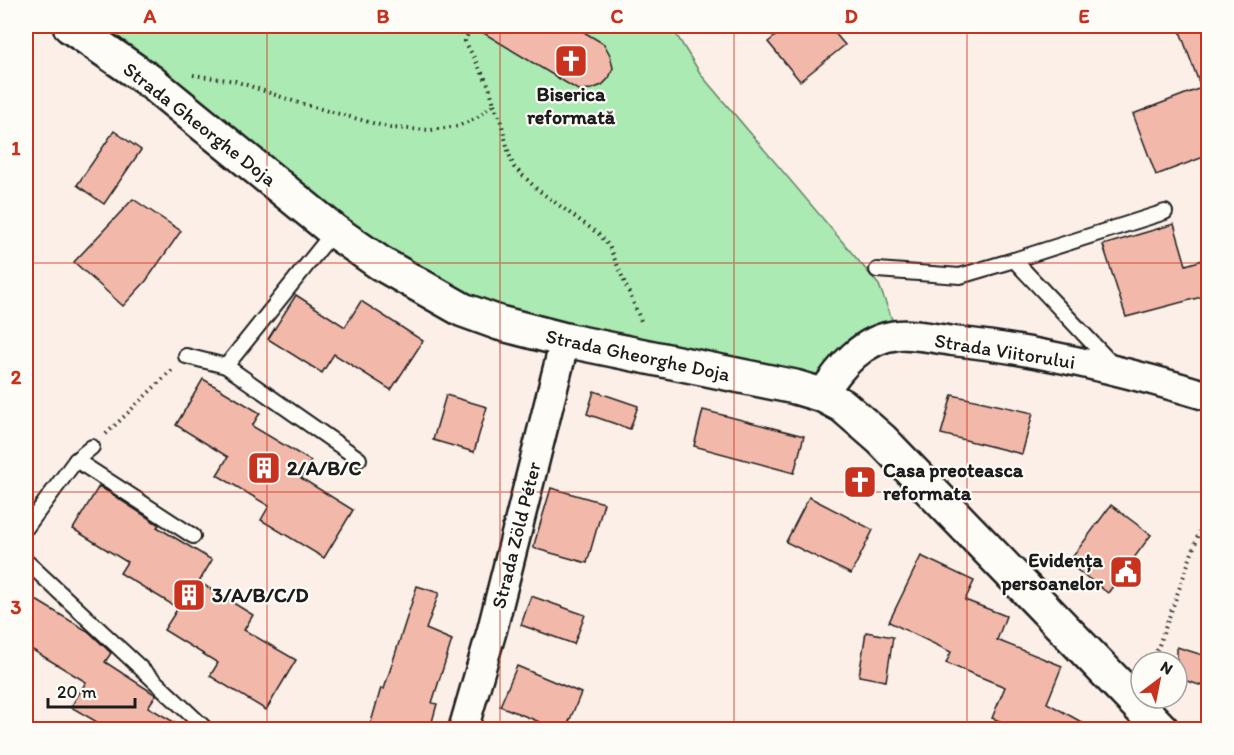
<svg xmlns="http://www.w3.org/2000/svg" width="1234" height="755" font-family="Itim,sans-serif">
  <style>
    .green { fill: #abeab2; stroke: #648367; stroke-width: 1.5 }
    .building { fill: #f2b9aa; stroke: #1c1c1c; stroke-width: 1.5 }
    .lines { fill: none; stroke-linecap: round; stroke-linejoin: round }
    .lane-casing { stroke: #1c1c1c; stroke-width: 18 }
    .street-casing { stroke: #1c1c1c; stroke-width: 33 }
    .secondary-casing { stroke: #1c1c1c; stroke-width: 38 }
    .path { stroke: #1c1c1c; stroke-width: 4; stroke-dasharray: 1.5 4.5; stroke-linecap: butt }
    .lane { stroke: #fdfcf7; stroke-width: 14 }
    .street { stroke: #fdfcf7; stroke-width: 28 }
    .secondary { stroke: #fdfcf7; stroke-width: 33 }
    .grid { fill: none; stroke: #c8321e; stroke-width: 1.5; stroke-opacity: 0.55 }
    .labels { text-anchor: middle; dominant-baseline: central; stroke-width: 4.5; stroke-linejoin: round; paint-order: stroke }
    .poi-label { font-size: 20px; font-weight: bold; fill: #1c1c1c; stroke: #fdfcf7; text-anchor: start }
    .street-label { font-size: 20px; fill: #1c1c1c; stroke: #fdfcf7 }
    .neatline { fill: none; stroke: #c8321e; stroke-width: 2 }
    .grid-label { font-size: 20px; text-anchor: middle; font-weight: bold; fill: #c8321e }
  </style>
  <rect width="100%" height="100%" fill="#fbefe8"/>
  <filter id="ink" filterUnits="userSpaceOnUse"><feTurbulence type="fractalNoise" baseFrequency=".0167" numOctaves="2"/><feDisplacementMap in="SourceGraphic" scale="12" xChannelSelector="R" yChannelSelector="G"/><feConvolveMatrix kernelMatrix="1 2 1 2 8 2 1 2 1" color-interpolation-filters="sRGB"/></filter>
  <g filter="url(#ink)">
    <!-- green -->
    <polygon class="green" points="70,26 671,26 702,76 879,285 898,335 822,395 463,310"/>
    <!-- building -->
    <g class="building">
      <polygon points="472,26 574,26 604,44 610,55 613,68 609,78 602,85 592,89 578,90"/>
      <polygon points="788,26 829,26 845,45 800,81 768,42"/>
      <polygon points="1178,26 1209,26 1209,155 1156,175 1133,114 1201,88"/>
      <polygon points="114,131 141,150 104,204 77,185"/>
      <polygon points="133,199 181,231 146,281 123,306 74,262"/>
      <polygon points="1174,224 1186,265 1209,258 1209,295 1126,317 1103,245"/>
      <polygon points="296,295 345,327 361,301 423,341 391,390 334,354 322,373 268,339"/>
      <polygon points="203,379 260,413 252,426 311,461 301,478 353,510 324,558 261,520 269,506 217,475 228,457 176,425"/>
      <polygon points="594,391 638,406 630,429 587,414"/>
      <polygon points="446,395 487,407 474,452 433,440"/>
      <polygon points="952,395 1033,413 1022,454 941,434"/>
      <polygon points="703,410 804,436 794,473 694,446"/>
      <polygon points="99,486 159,525 157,527 212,560 199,582 253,615 244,630 296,660 266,710 210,676 218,663 164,630 178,608 120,573 127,562 73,529"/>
      <polygon points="551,488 604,503 587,563 533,548"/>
      <polygon points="809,497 873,530 851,574 786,542"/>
      <polygon points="1111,505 1151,535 1108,593 1068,563"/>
      <polygon points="921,556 974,581 965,600 1006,616 997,640 1062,666 1047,703 1094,729 1020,729 992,718 1005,687 946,663 951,652 889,622"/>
      <polygon points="417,586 439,593 426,629 452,640 432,703 437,704 430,729 369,729 381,688 384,689"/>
      <polygon points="26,594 89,632 111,653 105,662 156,695 148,707 186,729 109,729 71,707 86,682 26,646"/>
      <polygon points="531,596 585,615 574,644 521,625"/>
      <polygon points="866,632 893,637 886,681 859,676"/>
      <polygon points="1177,647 1209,657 1209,688 1177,678"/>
      <polygon points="517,666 581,693 566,729 557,729 500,706"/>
    </g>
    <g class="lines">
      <!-- lane casing -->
      <g class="lane-casing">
        <g id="lane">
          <polyline points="1014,260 1165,212"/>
          <polyline points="877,270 960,276 1014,260 1113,365"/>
          <polyline points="186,356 226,366 334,231"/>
          <polyline points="226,366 359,459"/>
          <polyline points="76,460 193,536"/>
          <polyline points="26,528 76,460 92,447"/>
          <polyline points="26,561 207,730"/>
        </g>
      </g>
      <!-- street casing -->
      <g class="street-casing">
        <g id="street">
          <path d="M 822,395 C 839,368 863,338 898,335 C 914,333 937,339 953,341 C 1040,350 1125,371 1208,396"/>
          <polyline points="463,730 492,630 565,340"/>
        </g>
      </g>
      <!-- secondary casing -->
      <g class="secondary-casing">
        <polyline id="secondary" points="70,26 151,82 334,231 380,263 463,310 499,323 565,340 795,387 822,395 843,406 882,440 1162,730"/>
      </g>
      <!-- path -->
      <g class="path">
        <polyline points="193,75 235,81 299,103 391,128 431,130 458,126 475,119 494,104 489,86 465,41 471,26"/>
        <polyline points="494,104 501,122 509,154 514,167 538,190 600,235 609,246 642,323"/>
        <polyline points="106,434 172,370"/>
        <polyline points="1153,662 1208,508"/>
      </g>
      <!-- lane -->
      <use href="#lane" class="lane"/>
      <!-- street -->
      <use href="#street" class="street"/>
      <!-- secondary -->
      <use href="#secondary" class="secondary"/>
    </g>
  </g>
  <!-- grid -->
  <path class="grid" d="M 267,26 L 267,730M 500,26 L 500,730M 734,26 L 734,730M 967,26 L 967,730M 26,263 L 1208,263M 26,492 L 1208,492"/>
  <!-- icons -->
  <defs>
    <g id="church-square" transform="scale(1.725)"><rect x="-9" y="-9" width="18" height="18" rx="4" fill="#c8321e" stroke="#fdfcf7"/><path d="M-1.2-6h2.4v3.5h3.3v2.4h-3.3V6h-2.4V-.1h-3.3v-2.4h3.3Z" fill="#fff"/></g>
    <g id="building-square" transform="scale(1.725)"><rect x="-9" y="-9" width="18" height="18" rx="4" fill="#c8321e" stroke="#fdfcf7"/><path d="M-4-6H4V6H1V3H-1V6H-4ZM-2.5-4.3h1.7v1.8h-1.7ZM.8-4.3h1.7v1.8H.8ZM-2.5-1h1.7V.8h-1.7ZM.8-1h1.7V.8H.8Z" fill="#fff"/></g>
    <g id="civic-square" transform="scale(1.725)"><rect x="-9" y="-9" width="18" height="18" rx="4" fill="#c8321e" stroke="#fdfcf7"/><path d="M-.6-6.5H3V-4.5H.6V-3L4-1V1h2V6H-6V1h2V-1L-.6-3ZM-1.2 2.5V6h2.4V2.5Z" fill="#fff"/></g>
  </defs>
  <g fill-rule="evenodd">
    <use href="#church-square" x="571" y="61"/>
    <use href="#building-square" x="264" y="468"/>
    <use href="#church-square" x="860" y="482"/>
    <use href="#civic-square" x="1126" y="572"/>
    <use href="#building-square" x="189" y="595"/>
  </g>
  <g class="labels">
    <!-- poi labels -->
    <g class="poi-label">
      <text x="571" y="94" text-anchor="middle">Biserica<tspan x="571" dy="23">reformată</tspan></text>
      <text x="287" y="468">2/A/B/C</text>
      <text x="883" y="470">Casa preoteasca<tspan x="883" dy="23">reformata</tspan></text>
      <text x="1103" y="560" text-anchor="end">Evidența<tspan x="1103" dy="23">persoanelor</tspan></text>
      <text x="212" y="595">3/A/B/C/D</text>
    </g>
    <!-- street labels -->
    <g class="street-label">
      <text transform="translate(200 124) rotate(38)">Strada Gheorghe Doja</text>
      <text transform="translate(1005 351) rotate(9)">Strada Viitorului</text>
      <text transform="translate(638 355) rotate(12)">Strada Gheorghe Doja</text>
      <text transform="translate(516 535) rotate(-76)">Strada Zöld Péter</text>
    </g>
  </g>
  <!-- margin -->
  <rect width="1234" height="755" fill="none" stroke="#fdfcf7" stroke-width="66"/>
  <!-- north arrow -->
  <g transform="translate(1159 680) rotate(32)"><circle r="28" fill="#fdfcf7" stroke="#a3a29f" stroke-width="1.5"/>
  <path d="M0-4.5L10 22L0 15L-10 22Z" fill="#c8321e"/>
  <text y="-9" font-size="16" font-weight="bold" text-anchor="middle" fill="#1c1c1c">N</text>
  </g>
  <!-- scale -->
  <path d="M48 698v9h87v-9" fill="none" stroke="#1c1c1c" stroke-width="3"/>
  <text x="57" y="698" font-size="18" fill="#1c1c1c" stroke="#fdfcf7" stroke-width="4.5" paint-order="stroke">20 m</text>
  <rect x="33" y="33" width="1168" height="689" class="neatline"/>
  <g class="grid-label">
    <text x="150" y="23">A</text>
    <text x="383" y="23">B</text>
    <text x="617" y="23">C</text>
    <text x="851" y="23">D</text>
    <text x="1084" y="23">E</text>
    <text x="16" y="155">1</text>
    <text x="16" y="384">2</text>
    <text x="16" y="614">3</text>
  </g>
</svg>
